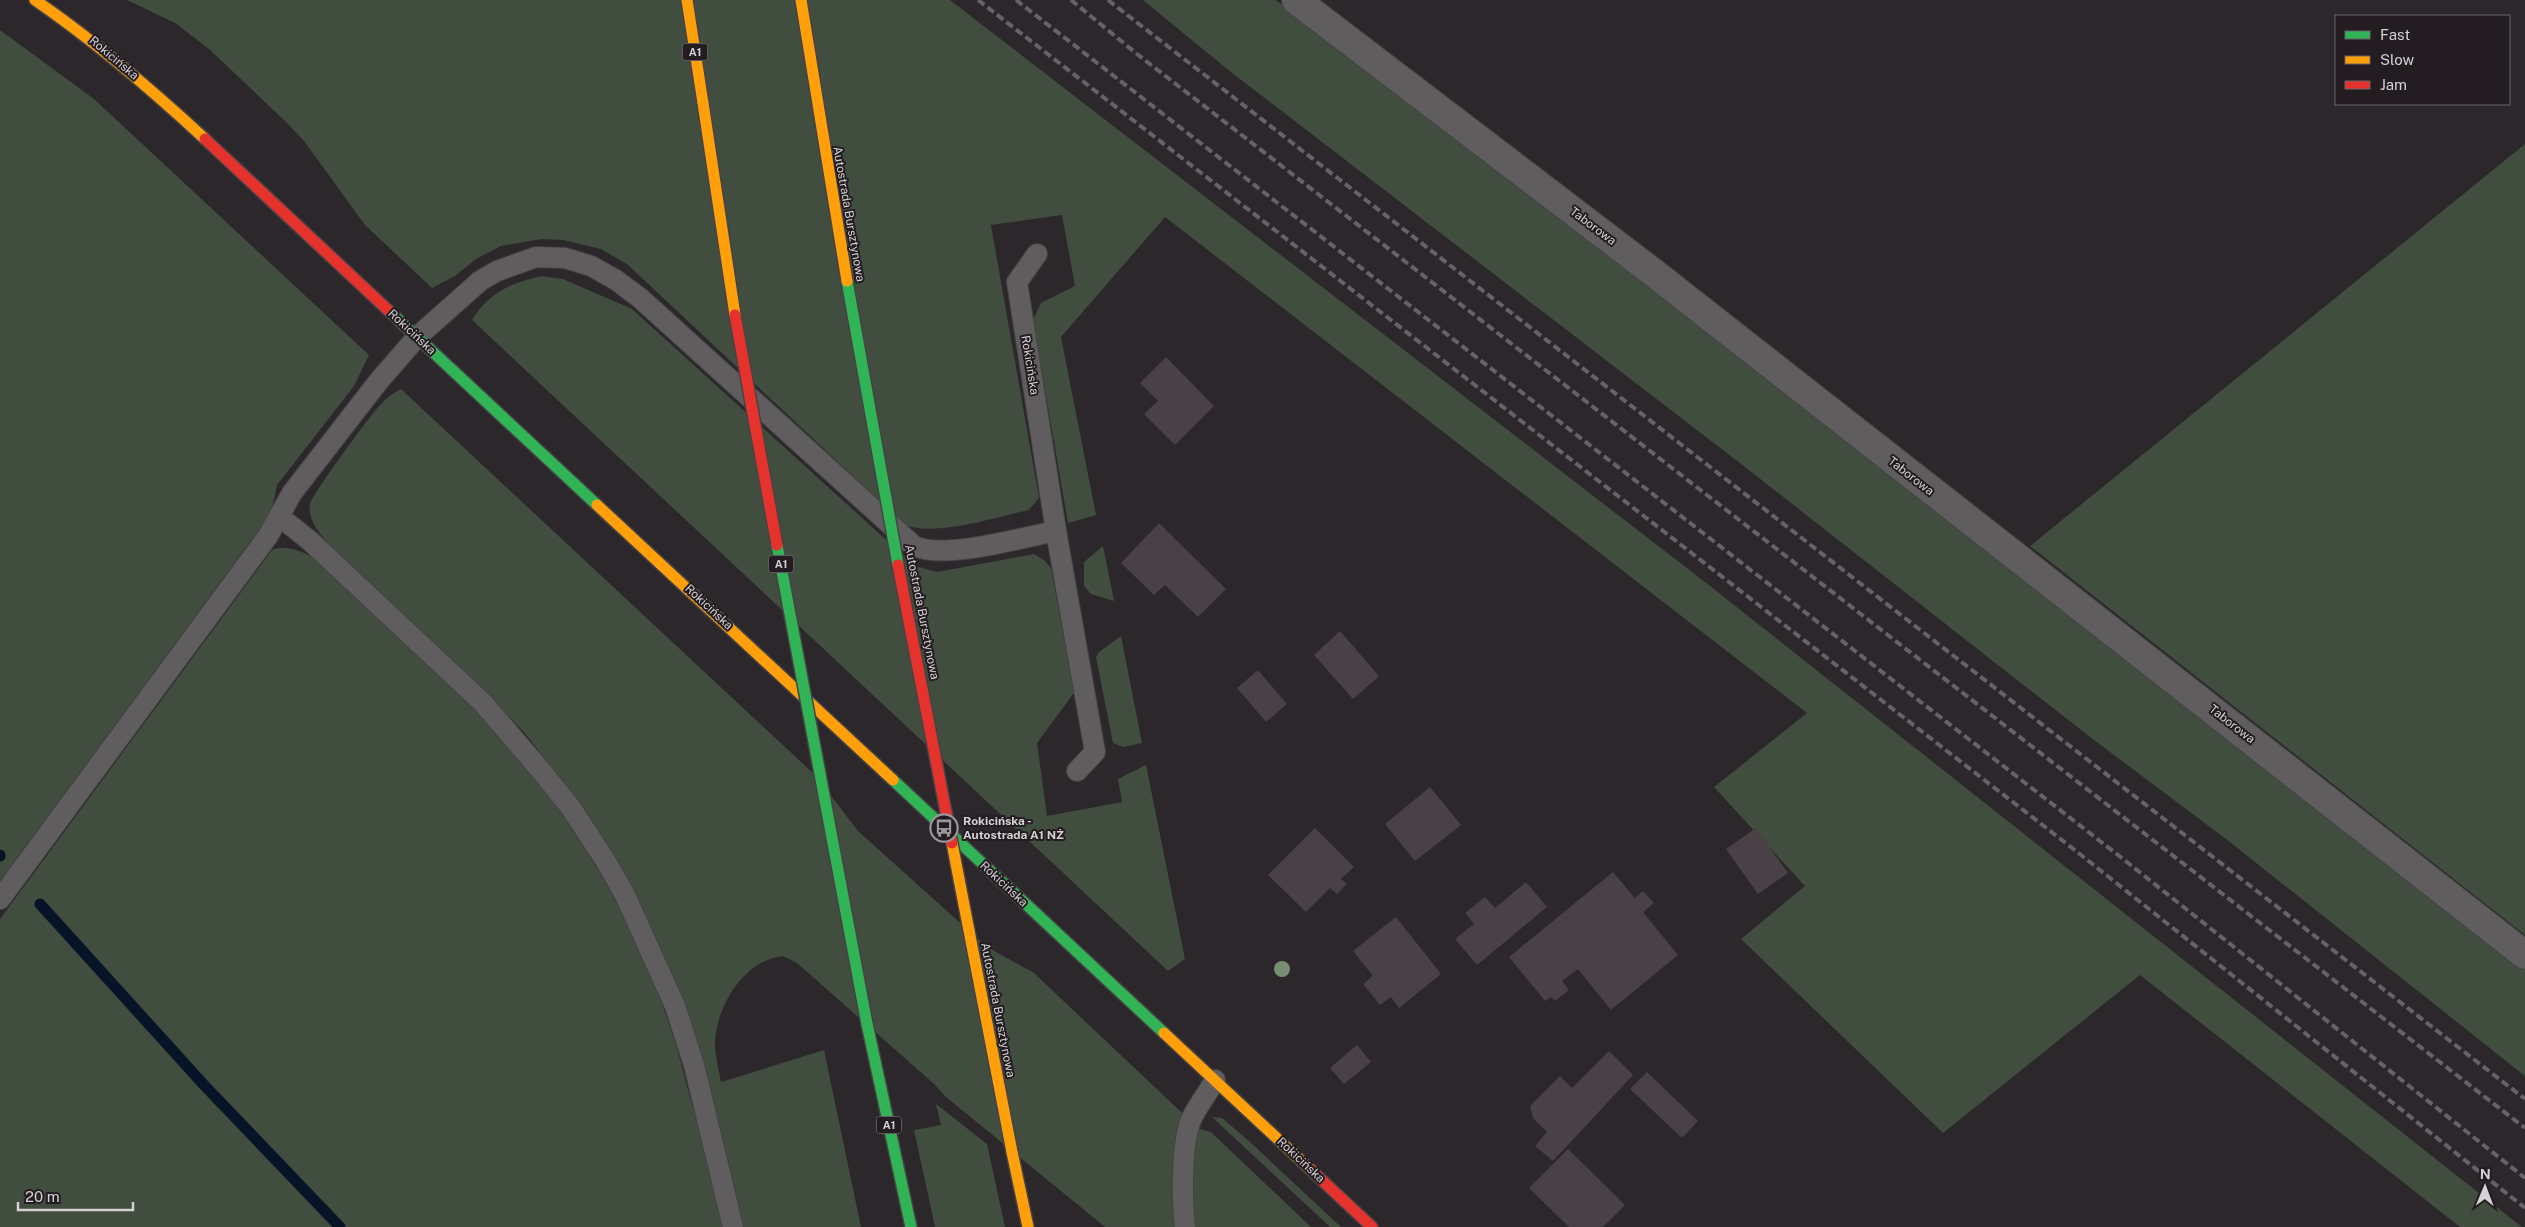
<svg xmlns="http://www.w3.org/2000/svg" width="2525" height="1227" font-family="'Public Sans',sans-serif">
  <style>
    .green { fill: #414d3f }
    .lines { fill: none; stroke-linecap: round; stroke-linejoin: round }
    .stream { stroke: #071327; stroke-width: 11 }
    .building { fill: #494146 }
    .lane-casing { stroke: #464346; stroke-width: 22 }
    .street-casing { stroke: #464346; stroke-width: 30 }
    .fast-casing { stroke: #464346; stroke-width: 14 }
    .slow-casing { stroke: #464346; stroke-width: 14 }
    .jam-casing { stroke: #464346; stroke-width: 14 }
    .lane { stroke: #605d5f; stroke-width: 20 }
    .street { stroke: #605d5f; stroke-width: 28 }
    .fast { stroke: #30b455; stroke-width: 11 }
    .slow { stroke: #ff9f0a; stroke-width: 11 }
    .jam { stroke: #e5322d; stroke-width: 11 }
    .rail { stroke: #666366; stroke-width: 4; stroke-dasharray: 8 4; stroke-linecap: butt }
    .fast-bridge-casing { stroke: #464346; stroke-width: 14; stroke-linecap: butt }
    .slow-bridge-casing { stroke: #464346; stroke-width: 14; stroke-linecap: butt }
    .jam-bridge-casing { stroke: #464346; stroke-width: 14; stroke-linecap: butt }
    .fast-bridge { stroke: #30b455; stroke-width: 11 }
    .slow-bridge { stroke: #ff9f0a; stroke-width: 11 }
    .jam-bridge { stroke: #e5322d; stroke-width: 11 }
    .tree { fill: #798e75 }
    .labels { text-anchor: middle; dominant-baseline: central; stroke-width: 4; stroke-linejoin: round; paint-order: stroke }
    .shield { fill: #231d22; stroke: #a09b9f; stroke-width: 1 }
    .shield-label { font-size: 11px; font-weight: bold; fill: #d5d1d4 }
    .street-label { font-size: 12px; fill: #d5d1d4; stroke: #231d22 }
    .poi-label { font-size: 12px; font-weight: bold; fill: #d5d1d4; stroke: #231d22; text-anchor: start }
  </style>
  <rect width="100%" height="100%" fill="#2b272b"/>
  <!-- green -->
  <g class="green">
    <path d="M 127,0 L 950,0 L 1705,582 L 2522,1227 L 2460,1227 L 2140,975 L 1943,1133 L 1741,939 L 1805,886 L 1714,787 L 1807,713 L 1165,217 L 1061,337 L 1096,515 L 1068,523 L 1033,320 L 1041,303 L 1075,286 L 1062,215 L 991,225 L 1039,498 L 1029,510 C 997,517 935,537 905,525 L 627,264 L 601,249 L 563,240 L 542,239 L 501,246 L 476,259 L 455,276 L 432,288 L 365,225 L 304,141 L 286,122 L 209,49 L 175,23 Z"/>
    <polygon points="1143,0 1276,0 1337,49 1551,207 2525,970 2525,1076 2226,839 2090,737 1745,467 1227,69"/>
    <polygon points="0,30 94,99 369,355 354,386 277,485 272,509 264,523 0,881"/>
    <polygon points="2525,144 2525,935 2030,546"/>
    <path d="M 542,276 L 563,279 L 632,309 L 915,566 L 937,572 L 1034,554 L 1045,561 L 1051,568 L 1074,693 L 1037,743 L 1047,816 L 1122,802 L 1118,779 L 1146,765 L 1185,959 L 1168,971 L 472,320 C 489,292 511,283 542,276 Z"/>
    <path d="M 401,389 L 815,775 L 858,831 L 987,947 L 1034,973 L 1179,1110 L 1200,1129 L 1211,1132 L 1311,1227 L 1105,1227 L 946,1097 L 933,1083 L 797,963 L 783,956 C 747,960 722,998 716,1032 C 713,1048 718,1066 721,1082 L 824,1050 L 861,1227 L 0,1227 L 0,919 L 272,550 C 286,544 302,551 315,559 C 373,614 436,667 491,725 C 543,781 587,847 623,914 C 643,953 660,995 673,1036 C 683,1066 689,1098 699,1127 L 716,1123 L 611,853 L 585,810 L 524,732 L 464,671 L 334,550 C 324,538 307,522 310,504 C 311,496 373,411 382,403 C 387,397 394,393 401,389 Z"/>
    <polygon points="1103,546 1114,601 1091,594 1084,586 1084,562"/>
    <polygon points="1121,636 1142,743 1123,747 1113,743 1096,657 1099,652"/>
    <polygon points="936,1104 987,1144 1005,1227 935,1227 914,1130 941,1125"/>
    <polygon points="1212,1117 1222,1118 1249,1141 1341,1227 1330,1227"/>
  </g>
  <g class="lines">
    <!-- stream -->
    <g class="stream">
      <polyline points="0,855 0,856"/>
      <polyline points="40,904 204,1085 340,1227"/>
    </g>
  </g>
  <!-- building -->
  <g class="building">
    <polygon points="1166,357 1214,406 1175,445 1144,414 1158,401 1140,383"/>
    <polygon points="1159,523 1226,589 1198,617 1165,585 1154,595 1121,563"/>
    <polygon points="1340,631 1379,676 1353,699 1314,655"/>
    <polygon points="1258,670 1287,704 1266,722 1237,688"/>
    <polygon points="1430,787 1461,825 1415,861 1385,824"/>
    <polygon points="1315,828 1354,867 1341,879 1347,884 1337,894 1330,888 1306,912 1268,875"/>
    <polygon points="1756,828 1788,873 1758,894 1726,849"/>
    <polygon points="1613,872 1635,898 1643,891 1654,903 1643,912 1678,955 1611,1010 1578,969 1562,981 1569,990 1555,1001 1551,997 1545,1001 1509,957"/>
    <polygon points="1526,882 1547,907 1477,965 1455,939 1474,924 1465,913 1485,897 1495,908"/>
    <polygon points="1396,917 1441,974 1399,1008 1391,997 1380,1005 1363,984 1373,976 1353,951"/>
    <polygon points="1357,1045 1371,1062 1344,1084 1330,1068"/>
    <polygon points="1609,1051 1633,1075 1553,1161 1535,1146 1547,1132 1533,1118 1530,1106 1560,1076 1572,1088"/>
    <polygon points="1647,1072 1698,1121 1682,1138 1630,1089"/>
    <polygon points="1568,1149 1625,1205 1603,1227 1569,1227 1529,1188"/>
  </g>
  <g class="lines">
    <!-- lane casing -->
    <g class="lane-casing">
      <g id="lane">
        <polyline points="1037,254 1017,282 1056,531 1095,752 1077,771"/>
        <polyline points="280,517 309,540 483,703 543,773 571,808 605,860 625,895 675,1006 694,1065 733,1227"/>
        <path d="M 0,899 L 268,536 L 292,493 L 378,382 L 417,337 L 480,281 L 497,271 L 536,257 L 565,258 L 591,266 L 616,280 L 640,298 L 914,546 C 945,560 1020,538 1056,531"/>
        <path d="M 1185,1227 C 1182,1202 1181,1143 1191,1120 C 1197,1106 1208,1093 1215,1080"/>
      </g>
    </g>
    <!-- street casing -->
    <g class="street-casing">
      <polyline id="street" points="1296,0 1650,270 2525,955"/>
    </g>
    <!-- fast casing -->
    <g class="fast-casing">
      <g id="fast">
        <polyline points="389,311 597,505"/>
        <polyline points="893,780 1164,1033"/>
        <polyline points="867,1024 911,1227"/>
      </g>
    </g>
    <!-- slow casing -->
    <g class="slow-casing">
      <g id="slow">
        <path d="M 35,0 C 96,42 151,89 205,139"/>
        <polyline points="687,0 703,103"/>
        <polyline points="597,505 893,780"/>
        <polyline points="1164,1033 1311,1170"/>
        <polyline points="1012,1152 1028,1227"/>
      </g>
    </g>
    <!-- jam casing -->
    <g class="jam-casing">
      <g id="jam">
        <polyline points="205,139 389,311"/>
        <polyline points="1311,1170 1372,1227"/>
      </g>
    </g>
    <!-- lane -->
    <use href="#lane" class="lane"/>
    <!-- street -->
    <use href="#street" class="street"/>
    <!-- fast -->
    <use href="#fast" class="fast"/>
    <!-- slow -->
    <use href="#slow" class="slow"/>
    <!-- jam -->
    <use href="#jam" class="jam"/>
    <!-- rail -->
    <g class="rail">
      <polyline points="978,0 2076,851 2525,1208"/>
      <polyline points="1016,0 2118,855 2525,1178"/>
      <polyline points="1071,0 1137,54 2525,1128"/>
      <polyline points="1108,0 2525,1099"/>
    </g>
    <!-- fast-bridge casing -->
    <g class="fast-bridge-casing">
      <g id="fast-bridge">
        <polyline points="847,281 898,565"/>
        <polyline points="777,545 867,1024"/>
      </g>
    </g>
    <!-- slow-bridge casing -->
    <g class="slow-bridge-casing">
      <g id="slow-bridge">
        <polyline points="801,0 847,281"/>
        <polyline points="703,103 735,315"/>
        <polyline points="952,843 1012,1152"/>
      </g>
    </g>
    <!-- jam-bridge casing -->
    <g class="jam-bridge-casing">
      <g id="jam-bridge">
        <polyline points="735,315 777,545"/>
        <polyline points="898,565 952,843"/>
      </g>
    </g>
    <!-- fast-bridge -->
    <use href="#fast-bridge" class="fast-bridge"/>
    <!-- slow-bridge -->
    <use href="#slow-bridge" class="slow-bridge"/>
    <!-- jam-bridge -->
    <use href="#jam-bridge" class="jam-bridge"/>
  </g>
  <!-- trees -->
  <circle class="tree" cx="1282" cy="969" r="8"/>
  <!-- icons -->
  <defs>
    <g id="bus-ring" transform="scale(1.4375)"><circle r="9.5" fill="#231d22" stroke="#9a9699" stroke-width="1.5"/><path d="M-5-6H5V4H4V6H2V4H-2V6H-4V4H-5ZM-3.5-4V0h7V-4ZM-3.5 1.2v1.5H-2V1.2ZM2 1.2v1.5H3.5V1.2Z" fill="#9a9699"/></g>
  </defs>
  <g fill-rule="evenodd">
    <use href="#bus-ring" x="944" y="828"/>
  </g>
  <g class="labels">
    <!-- shield labels -->
    <g class="shield">
      <rect x="682.5" y="43.5" width="25" height="17" rx="4"/>
      <rect x="768.5" y="555.5" width="25" height="17" rx="4"/>
      <rect x="876.5" y="1116.5" width="25" height="17" rx="4"/>
    </g>
    <g class="shield-label">
      <text x="695" y="52">A1</text>
      <text x="781" y="564">A1</text>
      <text x="889" y="1125">A1</text>
    </g>
    <!-- street labels -->
    <g class="street-label">
      <text transform="translate(114 58) rotate(40)">Rokicińska</text>
      <text transform="translate(849 214) rotate(80)">Autostrada Bursztynowa</text>
      <text transform="translate(1593 226) rotate(37)">Taborowa</text>
      <text transform="translate(412 332) rotate(43)">Rokicińska</text>
      <text transform="translate(1030 365) rotate(81)">Rokicińska</text>
      <text transform="translate(1911 476) rotate(38)">Taborowa</text>
      <text transform="translate(709 607) rotate(43)">Rokicińska</text>
      <text transform="translate(922 612) rotate(79)">Autostrada Bursztynowa</text>
      <text transform="translate(2232 724) rotate(38)">Taborowa</text>
      <text transform="translate(1004 884) rotate(43)">Rokicińska</text>
      <text transform="translate(998 1010) rotate(79)">Autostrada Bursztynowa</text>
      <text transform="translate(1301 1160) rotate(43)">Rokicińska</text>
    </g>
    <!-- poi labels -->
    <g class="poi-label">
      <text x="963" y="821">Rokicińska -<tspan x="963" dy="14">Autostrada A1 NŻ</tspan></text>
    </g>
  </g>
  <!-- legend -->
  <rect x="2335" y="15" width="175" height="90" fill="#231d22" stroke="#6a6569"/>
  <rect x="2345" y="31" width="25" height="8" fill="#30b455" stroke="#6a6569"/>
  <text x="2380" y="40" font-size="15" fill="#d5d1d4">Fast</text>
  <rect x="2345" y="56" width="25" height="8" fill="#ff9f0a" stroke="#6a6569"/>
  <text x="2380" y="65" font-size="15" fill="#d5d1d4">Slow</text>
  <rect x="2345" y="81" width="25" height="8" fill="#e5322d" stroke="#6a6569"/>
  <text x="2380" y="90" font-size="15" fill="#d5d1d4">Jam</text>
  <!-- north arrow -->
  <g transform="translate(2485 1187) rotate(1)" stroke="#231d22" stroke-width="4" paint-order="stroke">
  <path d="M0-4L9 19L0 12L-9 19Z" fill="#d5d1d4"/>
  <text y="-8" font-size="14" font-weight="bold" text-anchor="middle" fill="#d5d1d4">N</text>
  </g>
  <!-- scale -->
  <path d="M18 1202v8h115v-8" fill="none" stroke="#d5d1d4" stroke-width="2.5"/>
  <text x="25" y="1202" font-size="15" fill="#d5d1d4" stroke="#231d22" stroke-width="4" paint-order="stroke">20 m</text>
</svg>
